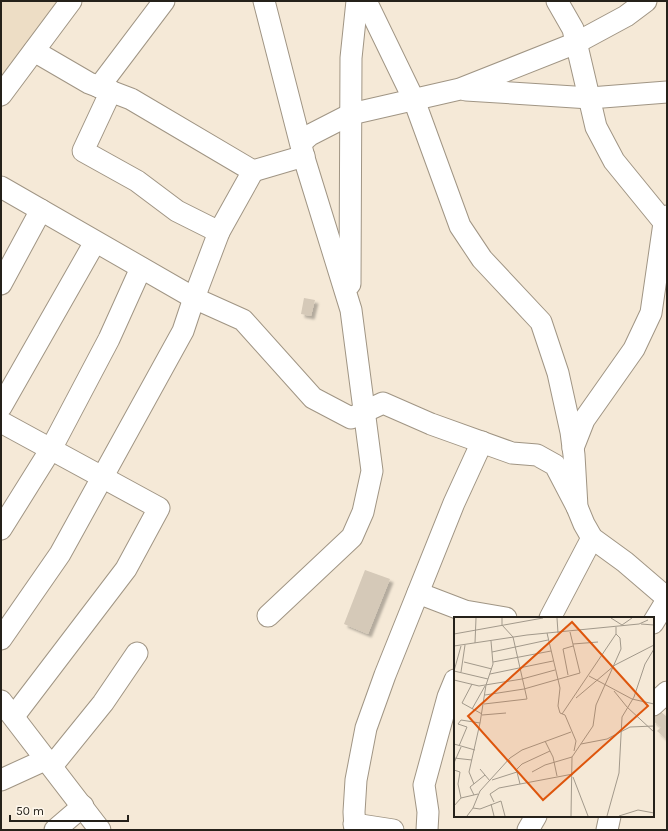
<svg xmlns="http://www.w3.org/2000/svg" width="668" height="831" font-family="Karla,sans-serif">
  <style>
    .built { fill: #edddc5 }
    .building { fill: #d5c9b8; filter: url(#shadow) }
    .lines { fill: none; stroke-linecap: round; stroke-linejoin: round }
    .minor-casing { stroke: #a09584; stroke-width: 23 }
    .minor { stroke: #fff; stroke-width: 21 }
    .inset-road { fill: none; stroke: #a2998b; stroke-width: 1 }
    .view { fill: #de560d; fill-opacity: 0.15; stroke: #de560d; stroke-width: 2 }
    .inset-edge { fill: none; stroke: #25211a; stroke-width: 2 }
  </style>
  <defs>
    <filter id="shadow"><feDropShadow dx="3.5" dy="3.5" stdDeviation="1" flood-color="#0004"/></filter>
  </defs>
  <rect width="100%" height="100%" fill="#f5e9d7"/>
  <!-- built -->
  <polygon class="built" points="1,1 71,1 1,95"/>
  <!-- building -->
  <g class="building">
    <polygon points="304,298 315,300 311,316 301,314"/>
    <polygon points="365,570 390,579 368,634 344,624"/>
    <polygon points="660,711 667,717 667,740 657,731 661,727 653,721 653,718"/>
  </g>
  <g class="lines">
    <!-- minor casing -->
    <g class="minor-casing">
      <g id="minor">
        <polyline points="264,1 305,161 351,310 372,471 363,512 352,537 268,616"/>
        <polyline points="366,1 414,100 460,226 482,259 541,322 558,373 571,432 574,455 577,507 584,524 592,538 625,562 667,598"/>
        <polyline points="557,1 573,29 596,127 614,161 667,226"/>
        <polyline points="99,87 164,1"/>
        <polyline points="466,90 590,98 667,92"/>
        <polyline points="111,91 83,151 137,181 177,211 219,232"/>
        <polyline points="1,95 71,1"/>
        <polyline points="301,143 310,135 351,114 460,89 576,43 626,16 646,1"/>
        <polyline points="253,171 304,156"/>
        <polyline points="1,187 194,298 243,320 313,398 351,418 383,403 431,424 512,453 537,455 555,465 577,507"/>
        <polyline points="1,284 41,210"/>
        <polyline points="350,284 351,58 357,1"/>
        <polyline points="1,407 95,242"/>
        <polyline points="1,422 159,508 126,569 14,716"/>
        <polyline points="573,448 584,420 634,349 651,313 664,223 667,216"/>
        <polyline points="1,529 51,449 109,339 141,268"/>
        <polyline points="418,593 465,611 506,618"/>
        <polyline points="550,618 592,538"/>
        <polyline points="653,623 667,600"/>
        <polyline points="1,639 60,554 183,331 194,298 219,232 253,171 131,99 89,83 34,51"/>
        <polyline points="1,701 100,830"/>
        <polyline points="653,705 667,692"/>
        <polyline points="52,766 103,703 137,653"/>
        <polyline points="1,780 47,759"/>
        <polyline points="354,824 393,830"/>
        <polyline points="55,830 83,806"/>
        <polyline points="355,830 354,812 356,780 366,728 385,675 454,503 482,442"/>
        <polyline points="427,830 428,812 424,785 448,697 455,680"/>
        <polyline points="528,830 536,816"/>
        <polyline points="607,830 610,816"/>
      </g>
    </g>
    <!-- minor -->
    <use href="#minor" class="minor"/>
  </g>
  <!-- overview -->
  <g transform="translate(454 617)">
    <rect width="200" height="200" fill="#f5e9d7"/>
    <path class="inset-road" d="M 103,1 L 104,16M 157,1 L 168,8M 187,7 L 200,8M 168,8 L 178,1M 93,16 L 106,71 L 104,89 L 106,96 L 111,98 L 122,124 L 120,134M 0,17 L 89,1M 21,26 L 22,1M 119,27 L 144,25M 0,29 L 73,18 L 185,7 L 194,3M 38,35 L 94,23M 10,45 L 38,52M 39,45 L 97,34M 0,54 L 34,62M 0,54 L 7,29M 7,55 L 11,28M 36,57 L 99,44M 114,58 L 109,32 L 119,29M 135,59 L 178,82 L 200,87M 0,63 L 25,69 L 68,62 L 101,53M 18,67 L 8,86 L 28,97M 160,74 L 173,90 L 200,115M 31,78 L 70,72 L 126,56 L 116,15M 122,81 L 161,48 L 200,28M 30,87 L 73,82 L 59,20 L 48,8 L 48,1M 18,92 L 31,69M 108,97 L 162,17 L 162,10M 28,98 L 52,96M 91,124 L 99,140 L 103,159M 0,127 L 21,133M 127,127 L 153,122 L 176,110 L 200,109M 5,129 L 13,110 L 4,107 L 7,103 L 26,106M 0,141 L 18,143M 55,143 L 63,155 L 66,167M 0,146 L 7,130M 26,152 L 36,164M 0,153 L 6,155 L 4,167 L 7,181M 62,153 L 68,147 L 96,134M 78,155 L 91,148 L 118,140M 119,160 L 134,199M 38,163 L 63,155M 20,167 L 15,155 L 26,106 L 32,68 L 39,47 L 37,24M 20,178 L 16,170 L 31,158M 40,185 L 36,177 L 45,171 L 119,157M 37,187 L 40,199M 0,189 L 7,181 L 24,177M 19,191 L 26,192 L 47,184 L 51,199M 13,199 L 19,191 L 26,174 L 56,141 L 68,133 L 117,115M 117,199 L 118,140 L 139,109 L 142,88 L 167,32 L 166,21 L 162,17M 153,199 L 165,156 L 168,100 L 180,80 L 191,47 L 200,32M 165,199 L 184,193 L 200,196"/>
    <path class="view" d="M 118,5 L 194,89 L 89,183 L 14,99 Z"/>
    <rect width="200" height="200" class="inset-edge"/>
  </g>
  <!-- border -->
  <rect width="668" height="831" fill="none" stroke="#25211a" stroke-width="4"/>
  <!-- scale -->
  <path d="M10 815v6h118v-6" fill="none" stroke="#25211a" stroke-width="2"/>
  <text x="16" y="815" font-size="12" fill="#25211a" stroke="#fef7ec" stroke-width="3" paint-order="stroke">50 m</text>
</svg>
